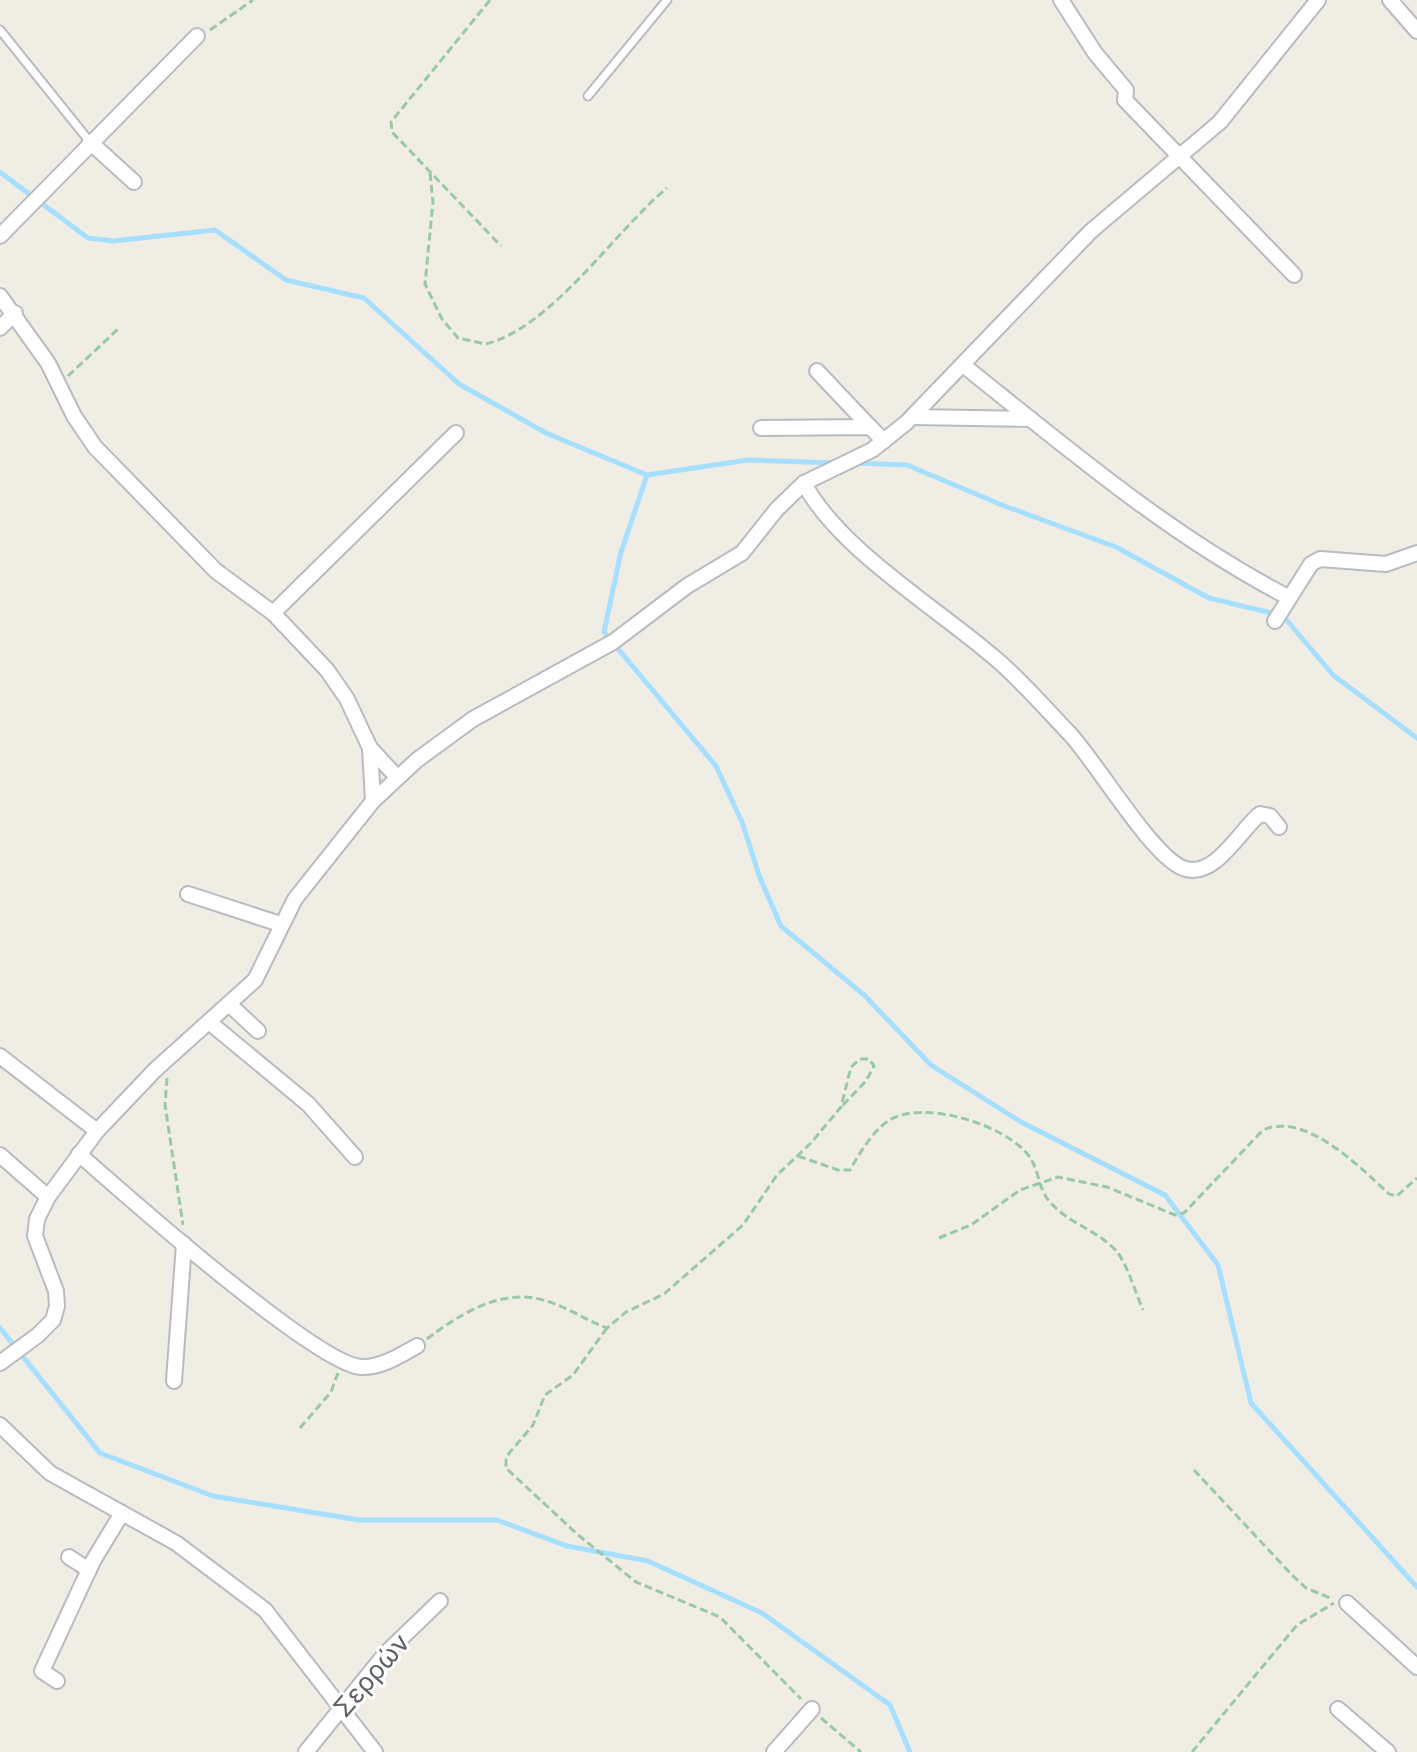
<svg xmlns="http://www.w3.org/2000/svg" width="1417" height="1752" font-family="Inter,sans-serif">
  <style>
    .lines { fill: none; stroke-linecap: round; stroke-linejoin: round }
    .stream { stroke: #a6dfff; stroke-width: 5 }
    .lane-casing { stroke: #b8bbbf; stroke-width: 11 }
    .street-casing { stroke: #b8bbbf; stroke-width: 18 }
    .path { stroke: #99caa4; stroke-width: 3; stroke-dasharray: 8 4; stroke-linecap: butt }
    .lane { stroke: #fff; stroke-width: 7 }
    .street { stroke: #fff; stroke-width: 14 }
    .labels { text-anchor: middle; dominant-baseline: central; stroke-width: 6; stroke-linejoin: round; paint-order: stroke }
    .street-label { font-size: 26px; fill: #5d6266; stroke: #fff }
  </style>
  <rect width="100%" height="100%" fill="#f0ede5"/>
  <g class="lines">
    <!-- stream -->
    <g class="stream">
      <polyline points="0,172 88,238 113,241 215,230 286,280 364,298 459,384 546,433 647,475 748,460 834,463"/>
      <polyline points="856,463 907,465 1002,505 1116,547 1209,598 1272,613"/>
      <polyline points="647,475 621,552 604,632 716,766 742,822 760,878 781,926 864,995 931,1065 1021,1122 1165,1195 1218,1265 1251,1403 1417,1587"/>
      <polyline points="1284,617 1333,675 1417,738"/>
      <polyline points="0,1328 100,1453 213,1496 359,1520 497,1520 567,1546 648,1561 762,1613 890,1705 910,1752"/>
    </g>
    <!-- lane casing -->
    <g class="lane-casing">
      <g id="lane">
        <polyline points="0,30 90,142"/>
        <polyline points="588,96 667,0"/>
      </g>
    </g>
    <!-- street casing -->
    <g class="street-casing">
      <g id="street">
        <polyline points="1061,0 1095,53 1126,90 1125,100 1294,275"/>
        <polyline points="1390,0 1417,31"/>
        <polyline points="90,142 134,182"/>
        <polyline points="0,236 197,36"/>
        <polyline points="0,296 48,363 74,416 95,447 216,571 273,613 327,670 347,699 370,748 373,801"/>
        <polyline points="0,328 15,313"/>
        <path d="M 963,365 C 1066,447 1170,536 1288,597"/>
        <polyline points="817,371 870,427"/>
        <polyline points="913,417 1031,419"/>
        <polyline points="761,428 870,427 884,441"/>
        <path d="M 804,483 C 837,548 940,610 996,659 C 1022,681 1045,708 1069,733 C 1096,761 1155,862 1186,869 C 1216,877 1240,830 1260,814 L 1270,816 L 1279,827"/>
        <polyline points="273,613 456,433"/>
        <polyline points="1275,621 1311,564 1320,559 1386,564 1417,553"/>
        <polyline points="370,748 397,777"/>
        <polyline points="188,894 280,924"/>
        <polyline points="230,1005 258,1031"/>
        <polyline points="209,1022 308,1104 355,1157"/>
        <polyline points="0,1056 97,1131"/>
        <path d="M 79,1154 C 122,1192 316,1364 361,1367 C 381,1368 401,1355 417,1346"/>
        <polyline points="0,1155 48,1197"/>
        <polyline points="0,1363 38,1335 53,1320 57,1306 56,1291 35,1236 37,1219 48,1197 97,1131 155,1070 255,980 295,899 373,801 417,760 473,719 613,642 687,586 742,553 777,509 804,483 872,450 906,423 1091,231 1220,122 1318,0"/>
        <polyline points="174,1381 184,1244"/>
        <polyline points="0,1425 50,1473 176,1543 265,1610 375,1752"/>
        <polyline points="69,1557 89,1570"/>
        <polyline points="1347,1603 1417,1667"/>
        <polyline points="57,1681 42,1671 93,1561 122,1513"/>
        <polyline points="1338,1709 1388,1752"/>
        <polyline points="306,1752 386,1653 440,1601"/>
        <polyline points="774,1752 812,1709"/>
      </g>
    </g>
    <!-- path -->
    <g class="path">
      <polyline points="490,0 391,122 392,132 501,246"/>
      <polyline points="210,30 253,0"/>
      <path d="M 430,173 L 433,202 L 425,284 L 442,319 L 458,338 L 486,344 C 552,327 614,232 667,188"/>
      <polyline points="68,376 118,329"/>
      <polyline points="167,1078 165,1105 183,1225"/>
      <path d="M 798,1156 L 838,1170 L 850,1170 C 859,1154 872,1132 888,1121 C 922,1098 1006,1125 1029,1156 C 1039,1169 1038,1188 1049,1201 C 1067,1223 1100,1231 1118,1253 C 1129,1269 1135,1292 1143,1310"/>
      <path d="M 939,1238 L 971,1225 L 1020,1190 L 1058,1177 L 1107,1187 L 1175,1215 L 1184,1213 L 1263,1130 C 1305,1111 1360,1167 1389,1194 L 1397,1196 L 1417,1178"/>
      <polyline points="607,1328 573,1375 545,1395 533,1425 506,1457 506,1468 577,1534 636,1582 720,1617 801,1699"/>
      <path d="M 427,1339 C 460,1314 501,1288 543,1300 C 566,1306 585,1320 607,1328 L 626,1312 L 664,1294 L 743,1225 L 777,1175 L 811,1143 L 841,1107 L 851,1067 L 860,1059 L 869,1059 L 874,1066 L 866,1081 L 841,1107"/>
      <polyline points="300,1428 331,1392 338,1373"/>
      <polyline points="1194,1470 1293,1576 1306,1588 1333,1599"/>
      <polyline points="821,1718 861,1752"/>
      <polyline points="1192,1752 1297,1625 1334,1603"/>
    </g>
    <!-- lane -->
    <use href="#lane" class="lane"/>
    <!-- street -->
    <use href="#street" class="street"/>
  </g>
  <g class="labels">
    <!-- street labels -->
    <g class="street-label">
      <text transform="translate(371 1675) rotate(-49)">Σερρών</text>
    </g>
  </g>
</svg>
